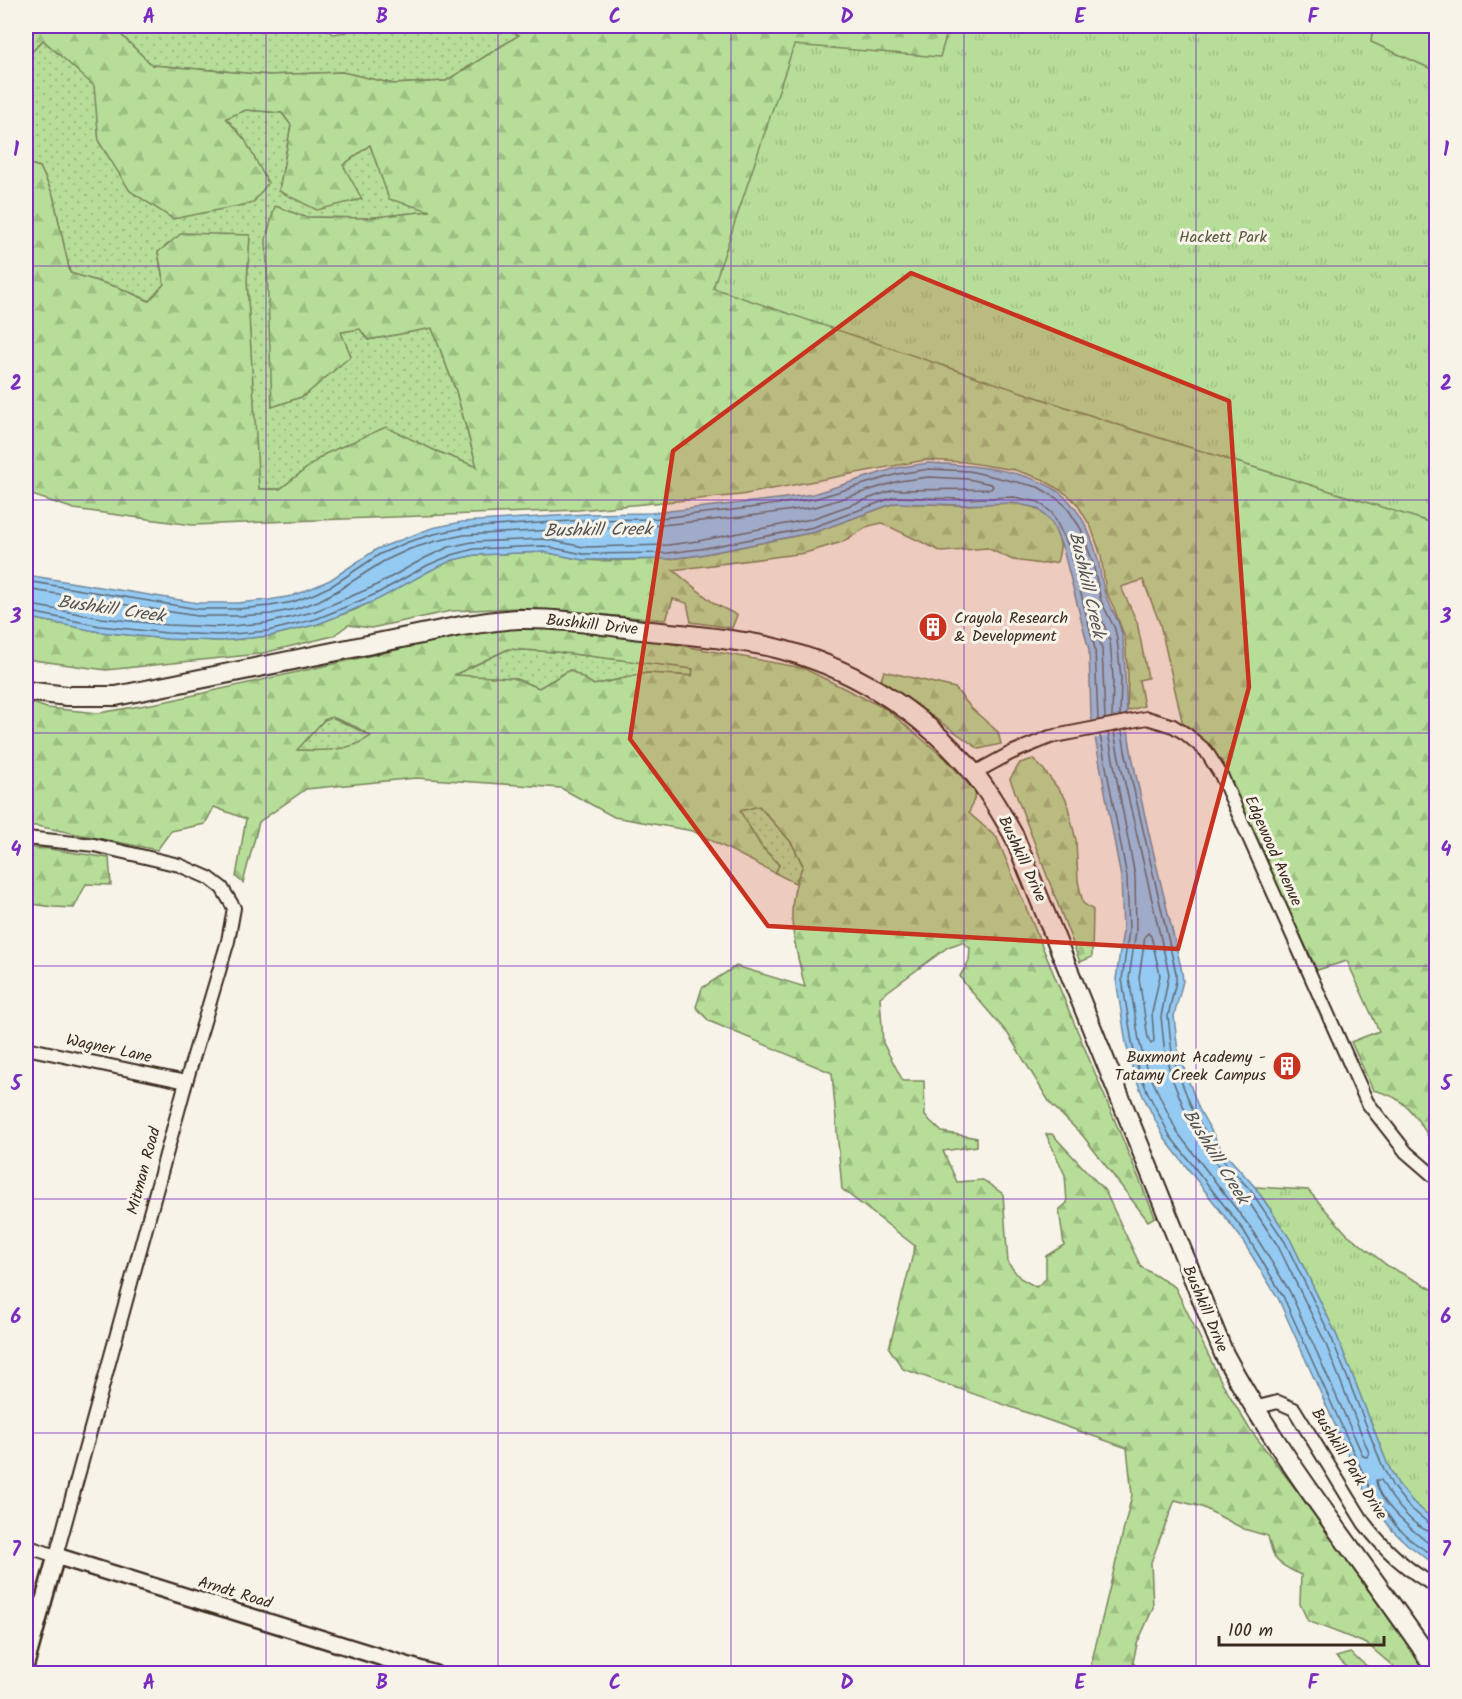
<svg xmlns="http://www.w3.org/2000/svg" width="1462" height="1699" font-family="Kalam,sans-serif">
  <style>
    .grass { fill: url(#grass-dots); stroke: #79845c; stroke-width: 1.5 }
    .forest { fill: url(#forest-firs); stroke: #79845c; stroke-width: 1.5; fill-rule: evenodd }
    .park { fill: url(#park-tufts); stroke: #79845c; stroke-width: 1.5 }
    .garden { fill: #b7de99; stroke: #79845c; stroke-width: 1.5 }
    .water { fill: #95caf3; stroke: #718a9e; stroke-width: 1.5 }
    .pier { fill: #f7f3e8 }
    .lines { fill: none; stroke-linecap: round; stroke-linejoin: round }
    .shore { stroke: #5f6a73; stroke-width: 1.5 }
    .minor-casing { stroke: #3b2a1e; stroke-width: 16 }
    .tertiary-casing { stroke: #3b2a1e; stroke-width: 20 }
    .secondary-casing { stroke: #3b2a1e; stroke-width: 22 }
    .minor { stroke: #f7f3e8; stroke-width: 12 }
    .tertiary { stroke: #f7f3e8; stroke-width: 15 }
    .secondary { stroke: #f7f3e8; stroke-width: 18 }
    .marked { fill: #c8321e; fill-opacity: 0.2; stroke: #c8321e; stroke-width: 4.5; stroke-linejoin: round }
    .grid { fill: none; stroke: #7b2cbf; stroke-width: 1.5; stroke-opacity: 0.55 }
    .labels { text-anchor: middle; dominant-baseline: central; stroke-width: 6; stroke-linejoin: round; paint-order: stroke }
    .park-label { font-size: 16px; fill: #5a573d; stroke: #f7f3e8 }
    .poi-label { font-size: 16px; fill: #3b2a1e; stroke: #f7f3e8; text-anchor: start }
    .street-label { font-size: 16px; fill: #3b2a1e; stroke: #f7f3e8 }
    .water-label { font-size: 18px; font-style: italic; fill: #525253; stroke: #f7f3e8 }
    .neatline { fill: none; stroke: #7b2cbf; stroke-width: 2 }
    .grid-label { font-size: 20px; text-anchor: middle; font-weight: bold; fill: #7b2cbf }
  </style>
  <defs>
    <pattern id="grass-dots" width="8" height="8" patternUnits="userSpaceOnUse" patternTransform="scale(1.5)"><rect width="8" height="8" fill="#b7de99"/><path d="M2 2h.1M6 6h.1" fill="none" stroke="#9ebf83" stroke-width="1.8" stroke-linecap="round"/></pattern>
    <pattern id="forest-firs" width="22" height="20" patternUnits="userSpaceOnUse" patternTransform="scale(1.5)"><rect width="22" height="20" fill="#b7de99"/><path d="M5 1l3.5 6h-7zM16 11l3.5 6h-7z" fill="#9ebf83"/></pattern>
    <pattern id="park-tufts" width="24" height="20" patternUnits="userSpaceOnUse" patternTransform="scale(1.5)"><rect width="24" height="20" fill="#b7de99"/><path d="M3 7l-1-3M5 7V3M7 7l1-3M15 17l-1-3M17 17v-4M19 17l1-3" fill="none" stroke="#9ebf83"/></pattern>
  </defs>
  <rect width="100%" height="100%" fill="#f7f3e8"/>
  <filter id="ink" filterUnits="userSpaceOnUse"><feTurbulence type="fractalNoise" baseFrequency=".0167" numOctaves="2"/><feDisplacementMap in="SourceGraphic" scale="12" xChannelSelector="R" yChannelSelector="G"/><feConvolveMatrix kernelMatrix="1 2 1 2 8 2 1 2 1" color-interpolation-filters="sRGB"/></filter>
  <g filter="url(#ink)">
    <!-- grass -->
    <g class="grass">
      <polygon points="112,26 321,26 333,34 361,29 397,29 408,26 494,26 520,35 446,81 394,84 342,72 269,75 152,65"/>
      <polygon points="43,40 95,86 99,142 217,209 253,203 245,140 226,118 246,110 282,113 291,125 279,191 343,165 370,145 377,165 432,211 366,218 305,217 275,207 272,407 304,396 340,332 360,329 368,340 432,328 456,391 477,467 436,451 325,454 280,489 258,489 247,281 250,235 158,252 164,285 150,301 120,288 70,273 53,195 40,167 26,163 26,58"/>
      <polygon points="508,649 556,652 693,668 692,676 647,673 594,685 570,670 539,688 513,678 453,676"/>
      <path d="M 332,717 L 371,736 C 350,752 322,751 296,750 L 324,720 Z"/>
      <polygon points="759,806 791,842 803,866 795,883 775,873 779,865 761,846 739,811"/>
    </g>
    <!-- forest -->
    <g class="forest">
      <path d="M 26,26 L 112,26 L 152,65 L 269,75 L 342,72 L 394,84 L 446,81 L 519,35 L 494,26 L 908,26 L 944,34 L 957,26 L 1436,518 L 1436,1155 C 1432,1138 1411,1106 1395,1098 C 1389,1094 1380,1092 1373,1090 L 1351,1042 L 1379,1031 L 1347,961 L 1317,970 L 1269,869 L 1222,761 L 1183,725 L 1160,624 L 1143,580 L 1121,587 L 1137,622 L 1148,678 L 1139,680 L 1144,706 L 1127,711 L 1128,677 L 1125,638 L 1114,608 L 1106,592 L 1101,556 L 1091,527 L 1077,504 L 1068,495 L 1042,479 L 1015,470 L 964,462 L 925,460 L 741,495 L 578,510 L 192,525 L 74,509 L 26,493 L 26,163 L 40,167 L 53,195 L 70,273 L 120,288 L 149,301 L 164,284 L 158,252 L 182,233 L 250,235 L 247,281 L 259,489 L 280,489 L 325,454 L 386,427 L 436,451 L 477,467 L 456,391 L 432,328 L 368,340 L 360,329 L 341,332 L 351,356 L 304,396 L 272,407 L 266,239 L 275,206 L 305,217 L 366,218 L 430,211 L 389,199 L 370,145 L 343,165 L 362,199 L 317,210 L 279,191 L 291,125 L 282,113 L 246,110 L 226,118 L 245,140 L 268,183 L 253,203 L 173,219 L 130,191 L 99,142 L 94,86 L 43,40 L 26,58 Z"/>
      <path d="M 895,503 C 917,503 939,505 961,505 C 991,505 1038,492 1054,527 C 1061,543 1062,545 1057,562 L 1042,564 L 1013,560 L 987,548 L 942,552 L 882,523 L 869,526 L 842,542 L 805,553 L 673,570 L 715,604 L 737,615 L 732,628 L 691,622 L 687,603 L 673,599 L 666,620 L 517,608 L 451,611 L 371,628 L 348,625 L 333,636 L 259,654 L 106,670 L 26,659 L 26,617 L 100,632 L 167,639 L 220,641 L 270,636 L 318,624 L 338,616 L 357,609 L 431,570 L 453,560 L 475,555 L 544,552 L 583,560 L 601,561 L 669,559 L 700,555 L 815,532 Z"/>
      <path d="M 503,626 L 613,633 L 803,668 L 886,709 L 946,759 L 976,793 L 969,813 L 997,838 L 1155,1217 L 1148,1221 L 1083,1136 L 1050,1103 L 1008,1034 L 965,984 L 960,976 L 969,961 L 970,948 L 962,942 L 948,947 L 880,997 L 883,1043 L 903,1081 L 924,1081 L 925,1116 L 942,1132 L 977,1138 L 977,1146 L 943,1151 L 957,1182 L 983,1180 L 1003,1194 L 1008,1263 L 1020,1278 L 1036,1287 L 1046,1279 L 1046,1256 L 1064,1245 L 1059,1210 L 1067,1203 L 1065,1175 L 1046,1134 L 1052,1134 L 1105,1191 L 1141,1267 L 1175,1287 L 1221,1381 L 1249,1428 L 1320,1521 L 1428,1673 L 1401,1673 L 1367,1644 L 1308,1621 L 1300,1604 L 1301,1575 C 1277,1563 1274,1563 1268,1536 L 1244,1529 L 1202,1507 L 1175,1500 L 1151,1562 L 1153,1608 L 1137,1644 L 1133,1662 L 1140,1673 L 1089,1673 L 1132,1495 L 1127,1448 L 903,1369 L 889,1348 L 915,1246 L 842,1189 L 832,1073 L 709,1021 L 696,1007 L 702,988 L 736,966 L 805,987 C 794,942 783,909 803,865 L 791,842 L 759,806 L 740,811 L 761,846 L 779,865 L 775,873 L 693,831 L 614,817 L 561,788 L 416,778 L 306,789 L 259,822 L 243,883 L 236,877 L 246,819 L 214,807 L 205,824 L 171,831 L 157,850 L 37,826 L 26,826 L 26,701 L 47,708 L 99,713 L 163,702 ZM 508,649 L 556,652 L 693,669 L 692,676 L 647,673 L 594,685 L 570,670 L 539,688 L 513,678 L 454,675 ZM 332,717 L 356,727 L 371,736 C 350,752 322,751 297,750 L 324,720 Z"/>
      <polygon points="884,671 955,688 972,709 998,732 1001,744 979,749 881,680"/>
      <polygon points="1033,759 1044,770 1066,799 1076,840 1078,881 1083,903 1093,910 1092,957 1080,962 1010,779 1020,763"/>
      <polygon points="26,848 43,848 109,858 111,885 86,884 74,908 53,907 26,903"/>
      <polygon points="1350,1653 1376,1673 1354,1673 1336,1657"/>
    </g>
    <!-- park -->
    <g class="park">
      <polygon points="949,26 1436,26 1436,524 1131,429 713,288 794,45 940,57"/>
      <polygon points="1255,1187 1308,1190 1346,1233 1388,1266 1436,1291 1436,1522 1413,1502 1398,1484 1387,1463 1337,1336 1290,1239"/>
    </g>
    <!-- garden -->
    <polygon class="garden" points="1373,26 1436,26 1436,71 1371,42"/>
    <!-- water -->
    <path class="water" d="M 928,463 C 970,465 1041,469 1070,502 C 1085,519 1094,542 1099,564 C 1101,575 1102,588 1107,599 C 1113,613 1122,625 1123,641 C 1127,678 1124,713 1131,750 C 1145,824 1165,898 1182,972 L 1183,981 L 1174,1016 L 1178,1052 L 1199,1109 L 1222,1150 L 1255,1187 L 1290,1239 L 1337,1336 L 1387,1463 L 1398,1484 L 1413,1502 L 1436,1522 L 1436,1565 L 1408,1545 L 1392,1530 L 1366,1494 L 1278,1298 L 1239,1235 L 1165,1139 L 1143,1096 L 1133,1071 L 1126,1043 L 1116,979 L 1123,930 L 1121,877 L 1091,716 L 1089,650 L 1063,549 L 1052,523 L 1037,508 L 1013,503 L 960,505 L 895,503 L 815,532 L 700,555 L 669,559 L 583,560 L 544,552 L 475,555 L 453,560 L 431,570 L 379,599 L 338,616 L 318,624 L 270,636 L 220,641 L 167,639 L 100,632 L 26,617 L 26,575 L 198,603 L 237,603 L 269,600 L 292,596 L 312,588 L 330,580 L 377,549 L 432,528 L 462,522 L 586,514 L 651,513 L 778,499 L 813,494 L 896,468 Z"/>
    <!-- pier -->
    <polygon class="pier" points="1129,714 1131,731 1092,739 1089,721"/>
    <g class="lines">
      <!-- shore -->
      <g class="shore">
        <polyline points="26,581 198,609 237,609 270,606 293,602 314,594 333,585 380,554 408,542 434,534 463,528 587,520 651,519 741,509 814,499 898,474 929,469 969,471 1038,487 1055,497 1066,506 1081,529 1093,563 1101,601 1115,629 1117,639 1121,678 1120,716"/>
        <polyline points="26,589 197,616 238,616 271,614 295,609 318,601 337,591 384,561 410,549 436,541 464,535 587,528 651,526 742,517 815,507 899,481 929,477 968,479 991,484 993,486 991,489 893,490 811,519 698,541 668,545 584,547 544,539 472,542 449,547 425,558 373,587 333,604 313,612 267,623 219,627 168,625 101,618 26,604"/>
        <polyline points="26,611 100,626 167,633 220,635 268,631 316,619 336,611 376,594 428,565 452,555 474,549 544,546 583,554 668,553 700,549 814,527 894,497 960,499 1014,497 1039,502 1052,513 1069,547 1095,649 1098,720"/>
        <polyline points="1105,719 1102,649 1093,614 1095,610 1100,615 1110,640 1113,678 1112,717"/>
        <polyline points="1122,731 1125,751 1176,973 1176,981 1168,1016 1172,1053 1180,1078 1193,1111 1218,1154 1251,1191 1285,1242 1332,1339 1382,1465 1393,1487 1409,1507 1431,1525 1436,1526"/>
        <polyline points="1108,733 1135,876 1136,931 1129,978 1139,1040 1146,1067 1177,1132 1250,1227 1290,1292 1363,1456 1367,1457 1369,1453 1325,1342 1278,1246 1245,1196 1211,1157 1187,1115 1173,1081 1165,1054 1161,1017 1169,974 1118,753 1114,732"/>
        <polyline points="1100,735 1127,877 1129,931 1122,979 1132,1042 1138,1069 1148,1093 1170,1136 1244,1231 1283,1296 1371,1491 1396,1526 1412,1541 1436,1558"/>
        <polygon points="1148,933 1151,936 1160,975 1152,1013 1154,1041 1151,1044 1148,1038 1139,978 1145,936"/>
        <path d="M 1436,1533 C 1415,1532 1390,1497 1381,1480 L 1376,1480 C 1376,1502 1419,1536 1436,1549"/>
      </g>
      <!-- minor casing -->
      <g class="minor-casing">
        <g id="minor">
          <polyline points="974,773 1011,753 1050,737 1147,718 1173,726 1186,734 1206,751 1221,775 1367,1102 1406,1152 1436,1178"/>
          <polyline points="26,838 94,845 179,865 209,878 222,888 234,908 228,941 186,1082 56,1556 26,1546"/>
          <polyline points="26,1048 186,1082"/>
          <path d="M 1254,1408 L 1278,1402 L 1294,1409 L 1364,1523 C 1384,1549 1407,1571 1436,1586"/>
        </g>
      </g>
      <!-- tertiary casing -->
      <g class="tertiary-casing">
        <polyline id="tertiary" points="26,1664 56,1556 435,1674"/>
      </g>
      <!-- secondary casing -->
      <g class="secondary-casing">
        <path id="secondary" d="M 26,691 L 67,696 L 116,696 L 461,626 C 480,623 499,620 519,619 C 563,618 607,626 650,631 C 689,635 728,638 767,646 C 848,664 922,710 975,775 C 990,793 1002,815 1014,836 L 1224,1354 C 1279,1457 1353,1549 1420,1645 L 1436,1671"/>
      </g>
      <!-- minor -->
      <use href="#minor" class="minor"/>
      <!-- tertiary -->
      <use href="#tertiary" class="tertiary"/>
      <!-- secondary -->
      <use href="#secondary" class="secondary"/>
    </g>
  </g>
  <!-- marked area -->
  <path class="marked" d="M 911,273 L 1229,401 L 1249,687 L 1178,949 L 768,926 L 630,739 L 673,451 Z"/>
  <!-- grid -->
  <path class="grid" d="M 266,26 L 266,1674M 498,26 L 498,1674M 731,26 L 731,1674M 964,26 L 964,1674M 1196,26 L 1196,1674M 26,266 L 1436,266M 26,500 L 1436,500M 26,733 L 1436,733M 26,966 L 1436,966M 26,1199 L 1436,1199M 26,1433 L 1436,1433"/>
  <!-- icons -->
  <defs>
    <g id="building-disc" transform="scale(1.5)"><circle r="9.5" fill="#c8321e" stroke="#f7f3e8"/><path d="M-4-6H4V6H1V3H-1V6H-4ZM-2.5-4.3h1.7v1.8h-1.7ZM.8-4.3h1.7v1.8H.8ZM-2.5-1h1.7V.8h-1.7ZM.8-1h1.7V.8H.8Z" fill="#fff"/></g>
  </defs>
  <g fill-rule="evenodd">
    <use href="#building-disc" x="933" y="627"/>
    <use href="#building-disc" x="1287" y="1066"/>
  </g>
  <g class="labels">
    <!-- park labels -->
    <g class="park-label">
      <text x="1223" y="237">Hackett Park</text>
    </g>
    <!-- poi labels -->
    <g class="poi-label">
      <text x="954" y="618">Crayola Research<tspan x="954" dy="18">&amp; Development</tspan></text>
      <text x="1266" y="1057" text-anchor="end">Buxmont Academy -<tspan x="1266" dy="18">Tatamy Creek Campus</tspan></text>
    </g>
    <!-- street labels -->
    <g class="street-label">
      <text transform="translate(592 625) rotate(6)">Bushkill Drive</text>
      <text transform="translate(1273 851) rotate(66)">Edgewood Avenue</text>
      <text transform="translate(1022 859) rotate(65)">Bushkill Drive</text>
      <text transform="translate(109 1049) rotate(12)">Wagner Lane</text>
      <text transform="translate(144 1171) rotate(-75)">Mitman Road</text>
      <text transform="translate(1205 1309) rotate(67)">Bushkill Drive</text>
      <text transform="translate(1349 1464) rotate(58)">Bushkill Park Drive</text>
      <text transform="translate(235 1593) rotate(17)">Arndt Road</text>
    </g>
    <!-- water labels -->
    <g class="water-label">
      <text transform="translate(598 531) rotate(-1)">Bushkill Creek</text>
      <text transform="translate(1086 585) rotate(77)">Bushkill Creek</text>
      <text transform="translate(111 610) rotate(8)">Bushkill Creek</text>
      <text transform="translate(1215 1157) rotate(58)">Bushkill Creek</text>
    </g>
  </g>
  <!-- margin -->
  <rect width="1462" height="1699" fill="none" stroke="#f7f3e8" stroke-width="66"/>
  <!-- scale -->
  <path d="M1219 1636v9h165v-9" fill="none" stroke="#3b2a1e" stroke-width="3"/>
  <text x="1228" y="1636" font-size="18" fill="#3b2a1e" stroke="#f7f3e8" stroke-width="4.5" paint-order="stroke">100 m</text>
  <rect x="33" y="33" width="1396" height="1633" class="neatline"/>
  <g class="grid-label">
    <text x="149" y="23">A</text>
    <text x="382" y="23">B</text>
    <text x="615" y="23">C</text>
    <text x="847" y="23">D</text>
    <text x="1080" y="23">E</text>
    <text x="1313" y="23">F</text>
    <text x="16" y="156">1</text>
    <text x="1446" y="156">1</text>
    <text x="16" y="390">2</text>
    <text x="1446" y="390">2</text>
    <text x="16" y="623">3</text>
    <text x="1446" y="623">3</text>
    <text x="16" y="856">4</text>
    <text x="1446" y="856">4</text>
    <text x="16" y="1090">5</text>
    <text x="1446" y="1090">5</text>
    <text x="16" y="1323">6</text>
    <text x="1446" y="1323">6</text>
    <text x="16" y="1556">7</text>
    <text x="1446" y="1556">7</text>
    <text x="149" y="1689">A</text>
    <text x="382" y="1689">B</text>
    <text x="615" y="1689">C</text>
    <text x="847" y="1689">D</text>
    <text x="1080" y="1689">E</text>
    <text x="1313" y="1689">F</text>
  </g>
</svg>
